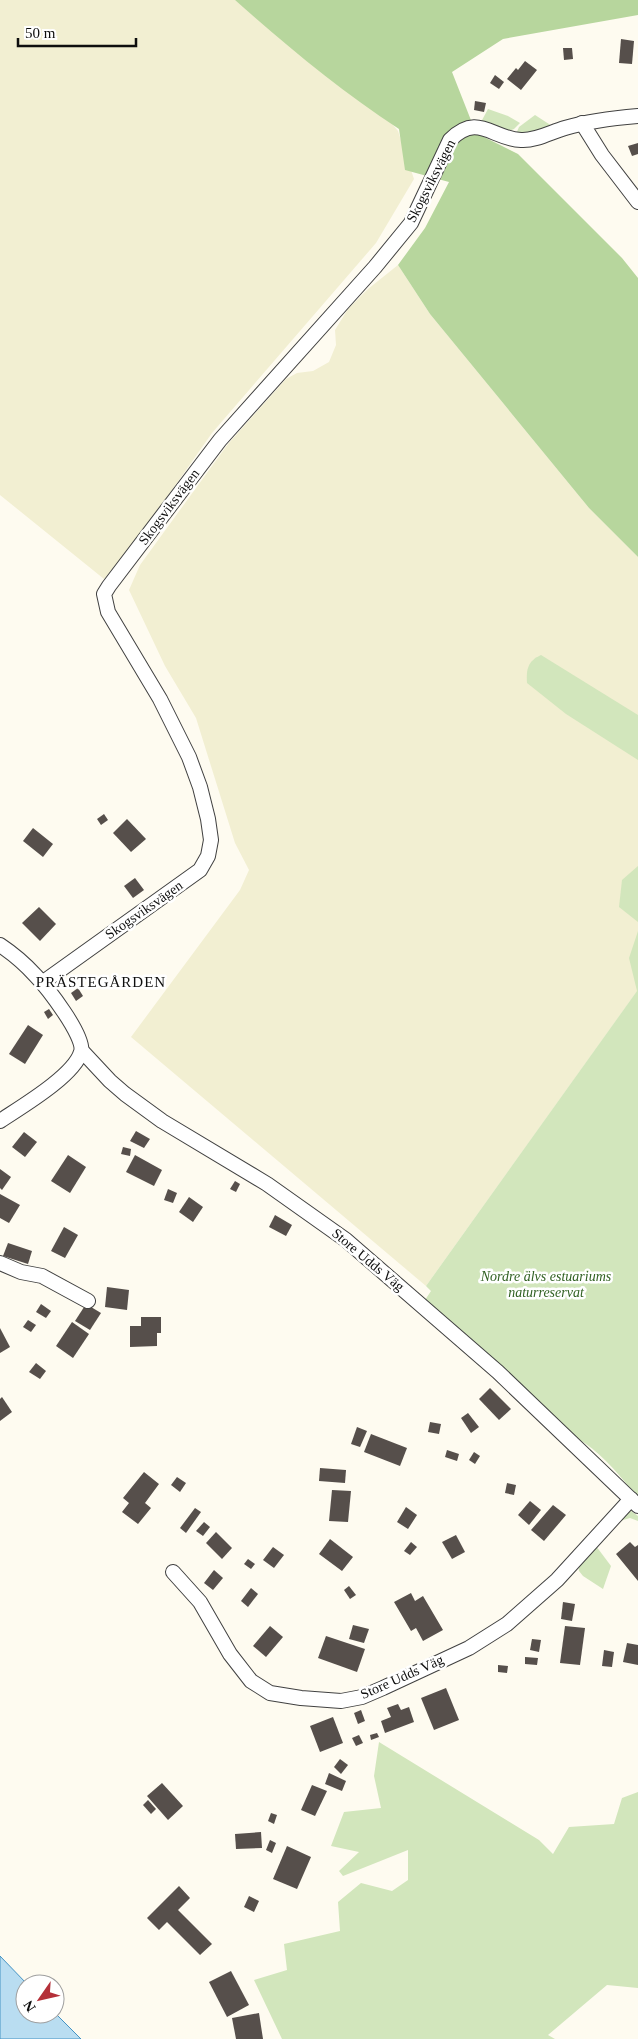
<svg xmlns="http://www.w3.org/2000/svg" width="638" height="2039" font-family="Georgia,serif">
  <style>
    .farmland { fill: #f2efd2 }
    .green { fill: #d2e6bc }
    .forest { fill: #b7d69d }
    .water { fill: #b9ddf1; stroke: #4593c3 }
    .building { fill: #564f4b }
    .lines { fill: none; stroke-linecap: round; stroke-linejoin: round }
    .street-casing { stroke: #414141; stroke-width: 16 }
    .street { stroke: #fff; stroke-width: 14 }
    .labels { text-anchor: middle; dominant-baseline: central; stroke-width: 5; stroke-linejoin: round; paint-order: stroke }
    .street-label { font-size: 14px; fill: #0e0e0e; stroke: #fff }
    .park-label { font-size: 14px; font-style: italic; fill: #316123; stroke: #fff }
    .neighbourhood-label { font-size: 15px; letter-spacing: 1px; fill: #0e0e0e; stroke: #fff }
  </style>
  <rect width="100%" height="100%" fill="#fefbf0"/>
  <!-- farmland -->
  <g class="farmland">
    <polygon points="0,0 235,0 366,92 398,131 414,179 376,243 212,433 137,540 104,579 0,495"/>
    <polygon points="398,265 430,314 589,508 638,557 638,990 426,1286 131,1037 240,890 249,870 235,843 196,718 165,666 129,590 140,565 228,444 286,379 297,373 313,371 329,362 336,345 335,330 348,309 368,289"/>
  </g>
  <!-- green -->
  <g class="green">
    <polygon points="488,109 508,116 520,123 514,129 509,131 481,122"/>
    <polygon points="535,115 552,126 526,135 516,134 519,127"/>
    <path d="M 541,655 L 638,715 L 638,760 L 566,714 L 527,683 C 526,669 528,661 541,655 Z"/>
    <polygon points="638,866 638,922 619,907 622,880"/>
    <path d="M 638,931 L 638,1501 C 632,1495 630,1488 625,1482 C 610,1464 591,1444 569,1434 L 425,1300 L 431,1291 L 426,1286 L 637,991 L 629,958 Z"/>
    <polygon points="631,1511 638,1516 638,1521 630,1518 620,1521 596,1546 611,1566 603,1589 583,1576 579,1571 578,1564 627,1513"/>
    <polygon points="379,1742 539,1840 553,1854 569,1827 614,1824 622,1798 638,1792 638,1988 607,1985 548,2035 555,2039 282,2039 254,1980 287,1970 284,1944 340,1931 338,1902 361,1883 392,1891 408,1880 408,1850 343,1876 339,1871 359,1852 331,1846 344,1812 381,1808 374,1776"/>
  </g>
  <!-- forest -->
  <path class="forest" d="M 235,0 L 638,0 L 638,15 L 503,39 L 452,72 L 476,133 L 518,154 L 622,258 L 638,278 L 638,557 L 589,508 L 430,314 L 398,265 L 425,228 L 449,182 L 405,170 L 399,129 C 341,91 287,46 235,0 Z"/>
  <!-- water -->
  <polygon class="water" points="0,1956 27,1984 25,1984 25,2014 55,2013 81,2039 0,2039"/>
  <!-- building -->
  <g class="building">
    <polygon points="621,39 634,41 632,64 619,63"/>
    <polygon points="563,48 572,48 573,59 564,60"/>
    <polygon points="525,61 537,70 521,90 507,79 516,68 518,70"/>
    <polygon points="495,75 504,82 499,89 490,83"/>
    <polygon points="475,101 486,103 484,112 474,110"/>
    <polygon points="638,143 638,154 632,156 628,146"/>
    <polygon points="104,814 108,820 101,825 97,819"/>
    <polygon points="127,819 146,839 131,852 113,833"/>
    <polygon points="33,828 53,844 43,857 23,841"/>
    <polygon points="135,878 144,890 133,898 124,886"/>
    <polygon points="39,907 56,924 40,941 22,923"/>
    <polygon points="78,988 83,996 76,1001 71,993"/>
    <polygon points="49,1009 53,1015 48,1019 44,1012"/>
    <polygon points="28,1025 43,1035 25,1064 9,1054"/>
    <polygon points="136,1131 150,1139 144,1148 130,1141"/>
    <polygon points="24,1132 37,1142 25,1157 12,1147"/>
    <polygon points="123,1147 131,1149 130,1156 121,1154"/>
    <polygon points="68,1155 86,1167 70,1193 51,1181"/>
    <polygon points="135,1155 162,1170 154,1186 126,1172"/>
    <polygon points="0,1169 11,1177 2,1190 0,1188"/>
    <polygon points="235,1181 240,1184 236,1192 230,1189"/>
    <polygon points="168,1189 177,1193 173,1203 164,1200"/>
    <polygon points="0,1194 20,1205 9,1223 0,1218"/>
    <polygon points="189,1197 203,1207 193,1222 179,1212"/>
    <polygon points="275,1215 292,1225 286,1236 269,1227"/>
    <polygon points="64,1227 78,1235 65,1258 51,1251"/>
    <polygon points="8,1243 32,1251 28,1264 3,1256"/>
    <polygon points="107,1287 129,1290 127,1310 105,1307"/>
    <polygon points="41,1304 51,1311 46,1318 36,1312"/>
    <polygon points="86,1304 101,1313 90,1330 75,1321"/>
    <polygon points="141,1317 161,1317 161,1333 157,1333 157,1346 130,1347 130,1326 141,1326"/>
    <polygon points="28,1320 36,1325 31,1332 23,1327"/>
    <polygon points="72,1322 89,1334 73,1358 56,1346"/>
    <polygon points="0,1328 10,1347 0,1353"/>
    <polygon points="36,1363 46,1371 40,1379 29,1372"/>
    <polygon points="490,1388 511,1409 499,1420 479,1399"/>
    <polygon points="2,1397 12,1412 0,1421 0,1399"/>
    <polygon points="468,1413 479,1427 471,1433 461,1418"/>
    <polygon points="430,1422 441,1424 439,1434 428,1432"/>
    <polygon points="357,1427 367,1431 360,1447 351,1444"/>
    <polygon points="371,1434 407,1448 400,1466 364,1452"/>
    <polygon points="447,1450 459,1454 457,1461 445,1457"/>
    <polygon points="474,1452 480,1456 475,1464 469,1460"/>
    <polygon points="320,1468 346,1470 345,1483 319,1481"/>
    <polygon points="144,1472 159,1484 145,1503 151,1508 138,1524 122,1512 129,1503 123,1498"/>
    <polygon points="177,1477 186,1483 180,1492 171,1485"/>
    <polygon points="507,1483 516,1485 514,1495 505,1493"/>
    <polygon points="332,1490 351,1491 348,1522 329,1521"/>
    <polygon points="530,1501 541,1510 529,1525 518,1515"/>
    <polygon points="553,1505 566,1515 544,1541 531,1530"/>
    <polygon points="406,1507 417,1515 408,1529 397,1522"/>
    <polygon points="195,1508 201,1512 186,1533 180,1528"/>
    <polygon points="204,1522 210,1527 203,1536 196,1531"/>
    <polygon points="216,1532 232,1548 222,1559 206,1543"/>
    <polygon points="456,1535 465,1552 452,1559 442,1542"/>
    <polygon points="330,1539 353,1557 342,1571 319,1554"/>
    <polygon points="411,1542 417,1547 410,1555 404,1551"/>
    <polygon points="630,1542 635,1547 638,1545 638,1581 616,1554"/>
    <polygon points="273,1547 284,1555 274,1568 263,1560"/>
    <polygon points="248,1559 255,1564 251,1569 244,1564"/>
    <polygon points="214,1570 223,1578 213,1590 204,1583"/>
    <polygon points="349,1586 356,1595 350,1599 344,1590"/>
    <polygon points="251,1588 258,1594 248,1607 241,1601"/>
    <polygon points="411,1593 415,1601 423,1596 443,1630 423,1641 416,1628 411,1631 394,1602"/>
    <polygon points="563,1602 575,1604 572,1621 561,1619"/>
    <polygon points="353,1625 369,1629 364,1643 349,1639"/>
    <polygon points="270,1626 283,1637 266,1657 253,1646"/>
    <polygon points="565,1626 585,1628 580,1665 560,1663"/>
    <polygon points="326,1636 365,1649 357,1672 318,1658"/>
    <polygon points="532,1639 541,1640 539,1652 530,1650"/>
    <polygon points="627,1643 638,1645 638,1665 623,1662"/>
    <polygon points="604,1650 614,1652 612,1667 602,1666"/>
    <polygon points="525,1657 538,1658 537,1665 525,1664"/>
    <polygon points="498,1665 508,1666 507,1673 498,1672"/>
    <polygon points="446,1688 459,1720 434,1730 421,1698"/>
    <polygon points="398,1704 401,1710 409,1707 414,1722 385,1733 381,1721 391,1717 387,1708"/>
    <polygon points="361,1710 365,1721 358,1724 354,1713"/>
    <polygon points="333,1717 343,1743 320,1752 310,1726"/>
    <polygon points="377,1733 379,1737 371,1740 370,1735"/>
    <polygon points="359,1735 363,1743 356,1746 352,1738"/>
    <polygon points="340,1759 348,1765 341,1774 334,1767"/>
    <polygon points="329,1773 346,1781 342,1791 325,1784"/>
    <polygon points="162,1783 183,1806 168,1820 147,1796"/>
    <polygon points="312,1785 327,1791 315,1816 301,1810"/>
    <polygon points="148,1800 156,1809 151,1814 143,1805"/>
    <polygon points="271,1813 277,1815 274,1824 268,1821"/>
    <polygon points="261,1832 262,1848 236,1849 235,1834"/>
    <polygon points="270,1840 276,1843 272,1853 266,1850"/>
    <polygon points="287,1846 311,1857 297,1889 273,1879"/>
    <polygon points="179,1886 190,1898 178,1910 212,1944 200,1955 167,1922 159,1930 147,1918"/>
    <polygon points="249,1896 259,1901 254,1912 244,1907"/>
    <polygon points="231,1971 249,2005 227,2017 209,1982"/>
    <polygon points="259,2013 263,2039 236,2039 232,2018"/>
  </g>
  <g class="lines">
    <!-- street casing -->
    <g class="street-casing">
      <g id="street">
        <polyline points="582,123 602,155 638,202"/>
        <path d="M 0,945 C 12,953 25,964 35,975 C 46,986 86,1037 81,1052 C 74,1076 21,1107 0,1121"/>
        <path d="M 42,983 L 200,870 L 208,856 L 211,840 L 208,819 L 200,787 L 189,757 L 160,699 L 108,612 L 104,594 L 109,586 L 220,440 L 375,267 L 411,223 L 450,140 C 478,112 492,139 521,140 C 536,141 551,132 565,128 C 589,121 614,118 638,116"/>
        <polyline points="82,1051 110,1081 125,1094 162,1121 267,1184 346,1240 498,1372 638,1506"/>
        <polyline points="0,1263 21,1272 42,1276 88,1301"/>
        <polyline points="173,1572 200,1602 230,1654 251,1681 270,1693 301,1698 341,1701 362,1697 383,1688 469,1648 507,1624 557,1580 631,1499"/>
      </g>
    </g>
    <!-- street -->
    <use href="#street" class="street"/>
  </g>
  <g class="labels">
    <!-- street labels -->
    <g class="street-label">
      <text transform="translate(431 181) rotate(-63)">Skogsviksvägen</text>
      <text transform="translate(169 507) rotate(-53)">Skogsviksvägen</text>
      <text transform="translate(144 910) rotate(-35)">Skogsviksvägen</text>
      <text transform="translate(368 1260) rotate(40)">Store Udds Väg</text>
      <text transform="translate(402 1677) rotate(-24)">Store Udds Väg</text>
    </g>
    <!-- park labels -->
    <g class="park-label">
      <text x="546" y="1276">Nordre älvs estuariums<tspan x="546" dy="16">naturreservat</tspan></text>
    </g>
    <!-- neighbourhood labels -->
    <g class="neighbourhood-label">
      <text x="101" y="982">PRÄSTEGÅRDEN</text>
    </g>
  </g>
  <!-- north arrow -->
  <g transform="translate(40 1999) rotate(236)"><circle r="24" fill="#ffffff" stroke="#9f9f9f"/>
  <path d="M0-4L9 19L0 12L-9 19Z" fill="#b43039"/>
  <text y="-8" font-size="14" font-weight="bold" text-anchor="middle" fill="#0e0e0e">N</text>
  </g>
  <!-- scale -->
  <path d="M18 38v8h118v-8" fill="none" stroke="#0e0e0e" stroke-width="2.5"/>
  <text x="25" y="38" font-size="15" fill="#0e0e0e" stroke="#ffffff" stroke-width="4" paint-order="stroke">50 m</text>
</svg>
